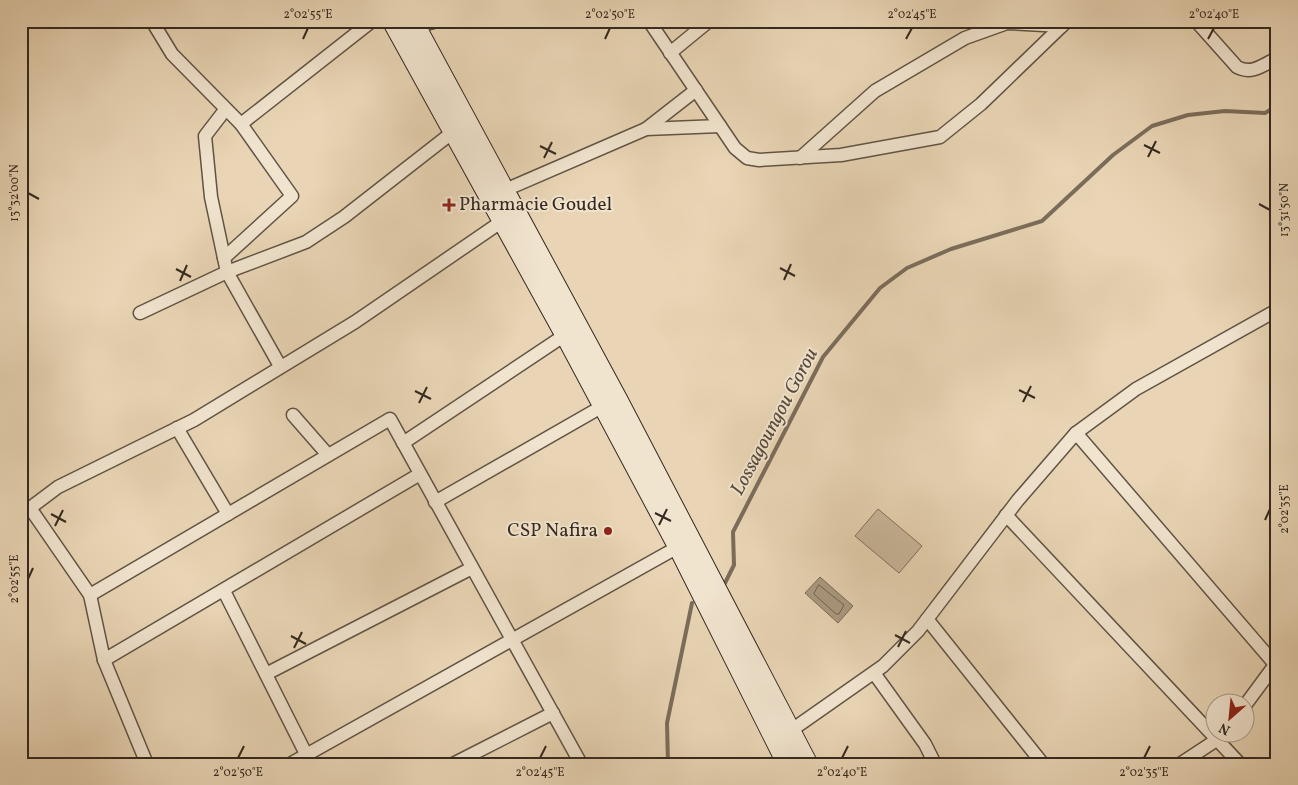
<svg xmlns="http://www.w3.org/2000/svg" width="1298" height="785" font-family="Vollkorn,serif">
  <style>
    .green { fill: #cab89c; stroke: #7f705e }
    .water { fill: #ab9b82; stroke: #7b6d5b }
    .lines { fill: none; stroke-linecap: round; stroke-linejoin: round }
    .shore { stroke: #706251; stroke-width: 1 }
    .stream { stroke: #7b6d5b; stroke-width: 4 }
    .street-casing { stroke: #615445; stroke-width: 15 }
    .secondary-casing { stroke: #342920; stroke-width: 21 }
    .street { stroke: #f1e4cf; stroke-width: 12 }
    .secondary { stroke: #f1e4cf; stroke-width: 19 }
    .ticks { fill: none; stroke: #342920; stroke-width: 2 }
    .poi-dot { fill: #8f2418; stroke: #f1e4cf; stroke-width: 2 }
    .labels { text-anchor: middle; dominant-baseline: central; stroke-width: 4; stroke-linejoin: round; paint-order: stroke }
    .poi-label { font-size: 19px; fill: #342920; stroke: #f1e4cf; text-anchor: start }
    .water-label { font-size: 20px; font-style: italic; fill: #584b3d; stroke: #f1e4cf }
    .neatline { fill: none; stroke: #342920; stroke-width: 2 }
    .ticks-label { font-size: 12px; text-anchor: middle; fill: #342920 }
  </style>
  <rect width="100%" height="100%" fill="#e9d5b5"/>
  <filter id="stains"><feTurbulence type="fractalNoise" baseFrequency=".004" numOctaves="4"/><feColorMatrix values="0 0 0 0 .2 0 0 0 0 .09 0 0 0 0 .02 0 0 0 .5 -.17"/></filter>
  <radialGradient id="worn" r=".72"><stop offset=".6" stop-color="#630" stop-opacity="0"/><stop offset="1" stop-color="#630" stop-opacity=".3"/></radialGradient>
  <!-- green -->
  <polygon class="green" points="878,509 922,546 899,573 855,536"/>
  <!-- water -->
  <polygon class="water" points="820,577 853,606 838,623 805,593"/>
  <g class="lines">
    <!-- shore -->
    <polygon class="shore" points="819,585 844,605 839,614 836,614 814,594"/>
    <!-- stream -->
    <g class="stream">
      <polyline points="725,583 734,565 733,532 823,357 880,288 907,268 951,249 1042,221 1113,155 1152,126 1188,115 1225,111 1265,113 1277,106"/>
      <polyline points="668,764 667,723 692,603"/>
    </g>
    <!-- street casing -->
    <g class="street-casing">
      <g id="street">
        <polyline points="152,21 172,54 241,124 292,196 224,258"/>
        <polyline points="649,21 735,148 747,158 759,160 841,155 940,137 981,104 1067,21"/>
        <path d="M 1196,21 L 1237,67 C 1252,75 1263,65 1277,58"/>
        <polyline points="414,24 426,24 437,21"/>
        <polyline points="670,53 709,21"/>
        <polyline points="225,110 205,136 211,197 227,272 280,366"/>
        <polyline points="241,124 372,21"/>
        <polyline points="646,129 696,90"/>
        <polyline points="800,158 875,91 965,38 1007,23 1062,26"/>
        <polyline points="505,190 646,129 720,126"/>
        <polyline points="140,313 227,272 306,242 344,217 453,132"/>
        <polyline points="293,415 328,455"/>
        <polyline points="177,428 228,514"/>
        <polyline points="1076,433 1274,663"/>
        <polyline points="403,443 565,335"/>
        <polyline points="435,502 603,406"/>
        <polyline points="30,508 90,595 104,660 147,764"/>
        <polyline points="21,509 30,508 58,487 194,420 355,322 501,222"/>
        <polyline points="1006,515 1240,764"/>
        <polyline points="224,591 311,764"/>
        <polyline points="90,595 390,419 581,764"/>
        <polyline points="927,619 1043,764"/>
        <polyline points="104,660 420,474"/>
        <polyline points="874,673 925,744 935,764"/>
        <polyline points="266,674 472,568"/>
        <polyline points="1246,704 1277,662"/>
        <polyline points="786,734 883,666 918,631 1018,500 1076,433 1136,389 1277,310"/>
        <polyline points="290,764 678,547"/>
        <polyline points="453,764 553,713"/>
        <polyline points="1180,764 1218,739 1222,733"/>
      </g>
    </g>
    <!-- secondary casing -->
    <g class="secondary-casing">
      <g id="secondary">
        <polyline points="392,21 565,335 678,547 787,764"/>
        <polyline points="413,21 618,400 808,764"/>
      </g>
    </g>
    <!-- street -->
    <use href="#street" class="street"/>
    <!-- secondary -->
    <use href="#secondary" class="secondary"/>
  </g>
  <!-- ticks -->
  <path class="ticks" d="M 303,39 L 308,28M 605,39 L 610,28M 906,39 L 912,28M 1208,39 L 1214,28M 1144,145 L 1160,153M 540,146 L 556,154M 1148,157 L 1156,141M 544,158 L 552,142M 28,193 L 39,199M 1259,204 L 1270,210M 780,268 L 795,276M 176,269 L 191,277M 784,280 L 791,264M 180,281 L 187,265M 1019,390 L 1035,398M 415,391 L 431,399M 1023,402 L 1031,386M 419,403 L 427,387M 655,513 L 671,521M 51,514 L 66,522M 1265,520 L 1270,509M 659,525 L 667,509M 55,526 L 63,510M 28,579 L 33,568M 895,635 L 910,643M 291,636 L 306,644M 898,647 L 906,631M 294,648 L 302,632M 238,758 L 244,746M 540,758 L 546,746M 842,758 L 848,746M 1144,758 L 1150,746"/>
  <!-- markers -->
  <g class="poi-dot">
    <path d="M446.5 197.5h5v5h5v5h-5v5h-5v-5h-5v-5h5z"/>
    <circle cx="608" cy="531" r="5"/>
  </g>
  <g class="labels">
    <!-- poi labels -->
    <g class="poi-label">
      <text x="459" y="205">Pharmacie Goudel</text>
      <text x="598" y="531" text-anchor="end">CSP Nafira</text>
    </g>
    <!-- water labels -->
    <g class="water-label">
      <text transform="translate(775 422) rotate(-62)">Lossagoungou Gorou</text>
    </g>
  </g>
  <!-- margin -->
  <rect width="1298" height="785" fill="none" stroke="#e9d5b5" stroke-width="55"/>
  <!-- north arrow -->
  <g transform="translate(1230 718) rotate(207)"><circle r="24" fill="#f1e4cf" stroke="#a59989"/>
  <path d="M0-4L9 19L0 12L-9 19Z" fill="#8f2418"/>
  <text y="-8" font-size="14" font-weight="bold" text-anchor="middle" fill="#342920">N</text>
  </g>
  <rect x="28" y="28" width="1242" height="730" class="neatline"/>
  <g class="ticks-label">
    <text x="308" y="18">2°02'55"E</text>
    <text x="610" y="18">2°02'50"E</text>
    <text x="912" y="18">2°02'45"E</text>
    <text x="1214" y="18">2°02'40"E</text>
    <text transform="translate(14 193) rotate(-90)" y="4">13°32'00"N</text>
    <text transform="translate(1284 210) rotate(-90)" y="4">13°31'50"N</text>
    <text transform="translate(1284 509) rotate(-90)" y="4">2°02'35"E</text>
    <text transform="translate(14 579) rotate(-90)" y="4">2°02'55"E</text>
    <text x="238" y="776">2°02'50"E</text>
    <text x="540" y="776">2°02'45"E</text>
    <text x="842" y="776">2°02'40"E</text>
    <text x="1144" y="776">2°02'35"E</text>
  </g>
  <rect width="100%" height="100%" filter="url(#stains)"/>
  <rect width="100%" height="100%" fill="url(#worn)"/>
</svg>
